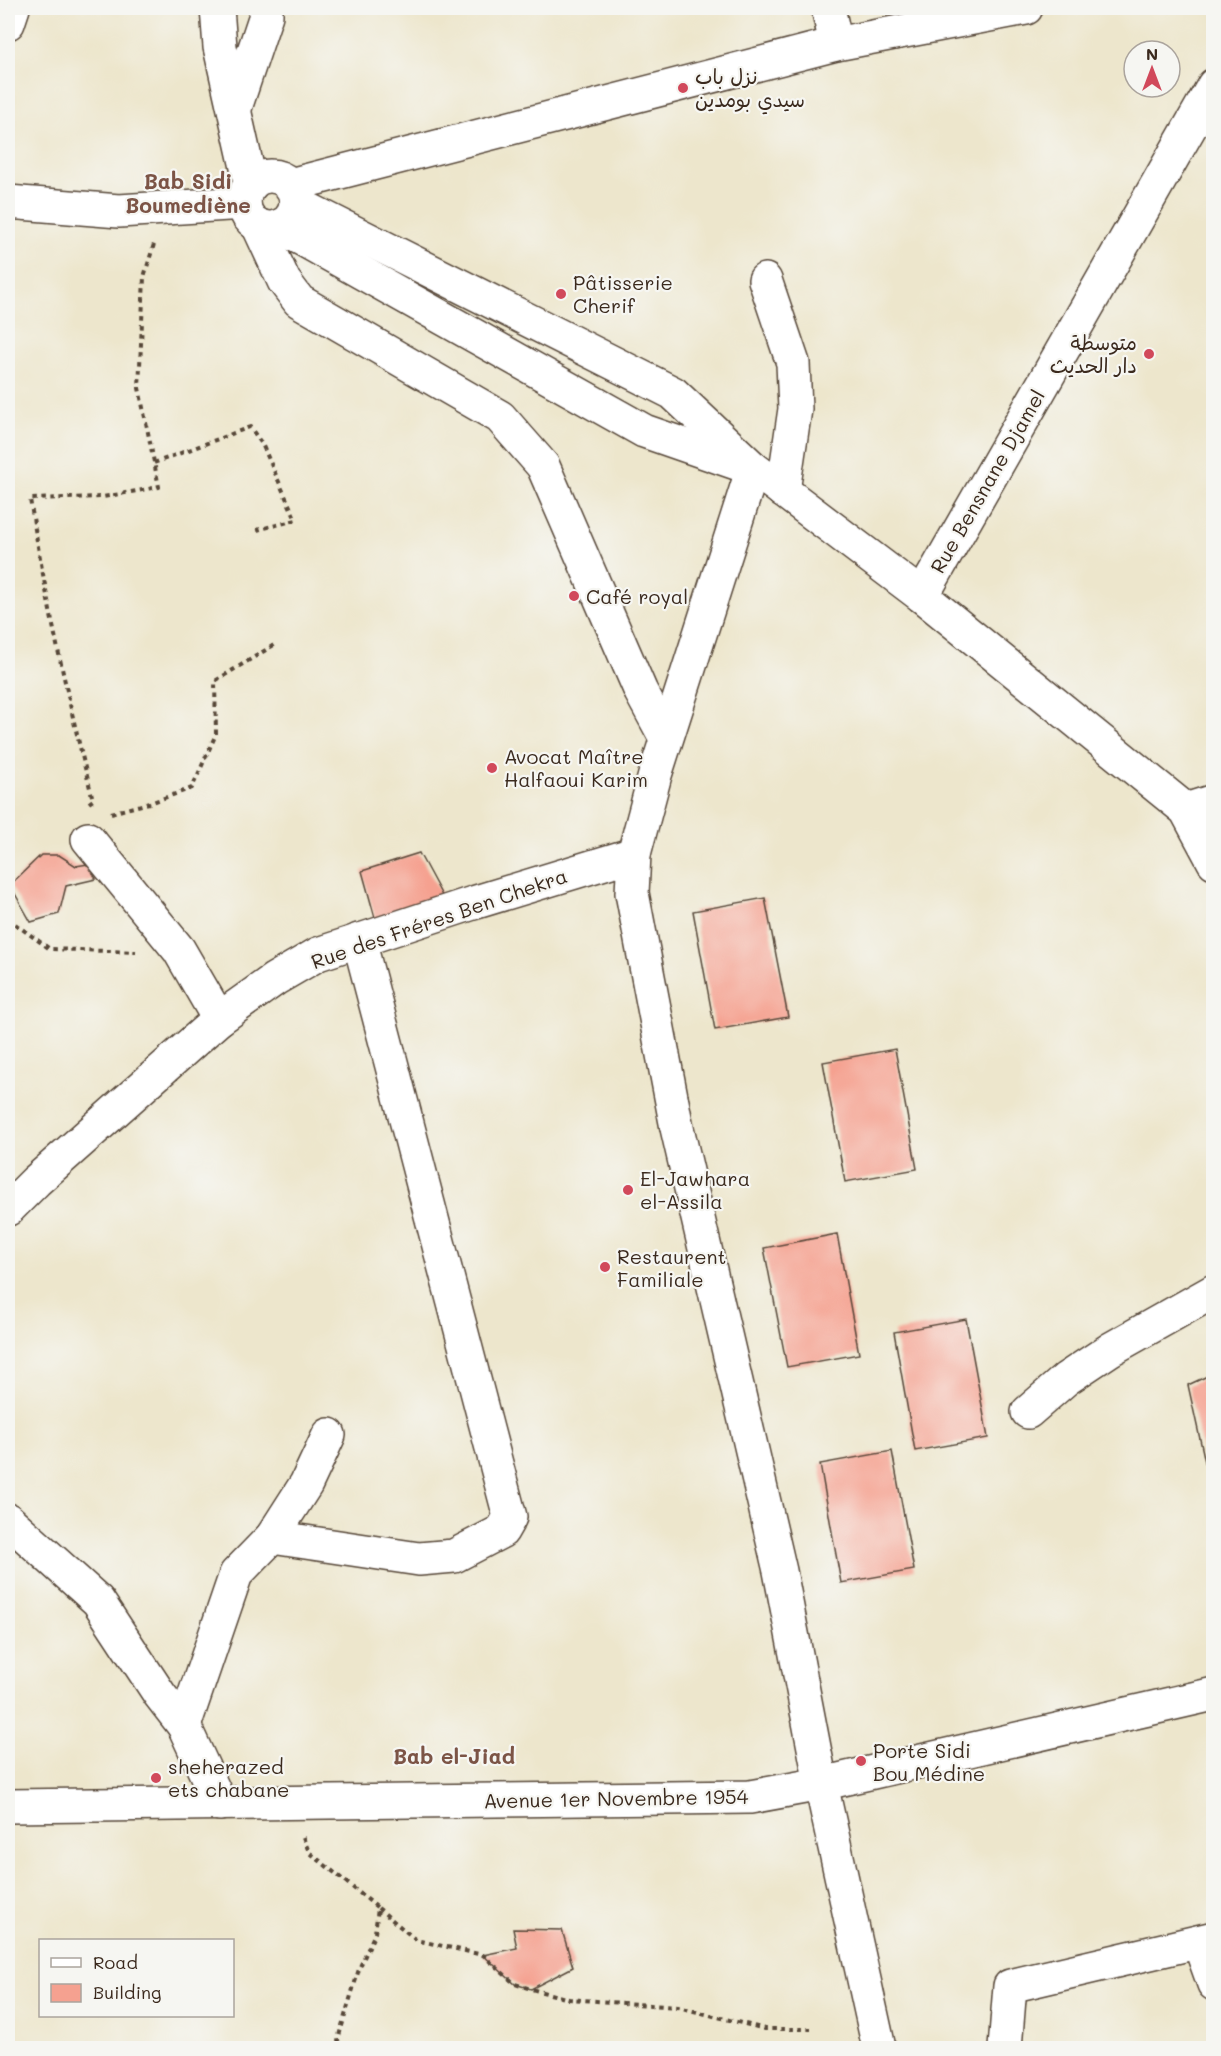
<svg xmlns="http://www.w3.org/2000/svg" width="1221" height="2056" font-family="Mali,'Playpen Sans Arabic',sans-serif">
  <style>
    .building { fill: #f5a190 }
    .lines { fill: none; stroke-linecap: round; stroke-linejoin: round }
    .minor-casing { stroke: #564638; stroke-width: 36 }
    .major-casing { stroke: #564638; stroke-width: 36 }
    .path { stroke: #564638; stroke-width: 4; stroke-dasharray: 4.5 4.5; stroke-linecap: butt }
    .minor { stroke: #fff; stroke-width: 33 }
    .major { stroke: #fff; stroke-width: 33 }
    .poi-dot { fill: #d1495b; stroke: #f6f6f2; stroke-width: 2 }
    .labels { text-anchor: middle; dominant-baseline: central; stroke-width: 4.5; stroke-linejoin: round; paint-order: stroke }
    .poi-label { font-size: 20px; fill: #3b2a1e; stroke: #f6f6f2; text-anchor: start }
    .street-label { font-size: 20px; fill: #3b2a1e; stroke: #f6f6f2 }
    .neighbourhood-label { font-size: 21px; font-weight: bold; fill: #7c5446; stroke: #f6f6f2 }
  </style>
  <rect width="100%" height="100%" fill="#f6f6f2"/>
  <filter id="ink" filterUnits="userSpaceOnUse"><feTurbulence type="fractalNoise" baseFrequency=".0167" numOctaves="2"/><feDisplacementMap in="SourceGraphic" scale="12" xChannelSelector="R" yChannelSelector="G"/><feConvolveMatrix kernelMatrix="1 2 1 2 8 2 1 2 1" color-interpolation-filters="sRGB"/></filter>
  <filter id="wash" filterUnits="userSpaceOnUse"><feTurbulence type="fractalNoise" baseFrequency=".008" numOctaves="4" result="noise"/><feDisplacementMap in="SourceGraphic" scale="24" xChannelSelector="R" yChannelSelector="G"/><feGaussianBlur stdDeviation="1.35" result="paint"/><feColorMatrix in="noise" values="0 0 0 0 0 0 0 0 0 0 0 0 0 0 0 0 0 1.4 0 .05"/><feComposite in="paint" operator="in"/></filter>
  <g filter="url(#wash)">
    <rect width="100%" height="100%" fill="#ede6cc"/>
    <g id="blocks">
      <!-- building -->
      <g class="building">
        <polygon points="419,853 446,903 377,925 362,871"/>
        <polygon points="41,855 59,855 76,866 88,864 96,879 66,886 59,914 31,922 10,885"/>
        <polygon points="765,898 788,1017 715,1030 693,911"/>
        <polygon points="895,1049 917,1169 845,1182 823,1062"/>
        <polygon points="837,1234 859,1354 787,1367 764,1248"/>
        <polygon points="966,1319 988,1438 915,1451 894,1332"/>
        <polygon points="1214,1373 1214,1498 1213,1498 1188,1385"/>
        <polygon points="892,1451 914,1570 841,1583 820,1464"/>
        <polygon points="513,1929 562,1930 573,1967 531,1989 515,1984 483,1955 517,1948"/>
      </g>
    </g>
  </g>
  <g filter="url(#ink)">
    <use href="#blocks" fill-opacity="0" stroke="#564638" stroke-width="1.5"/>
    <g class="lines">
      <!-- minor casing -->
      <g class="minor-casing">
        <g id="minor">
          <polyline points="828,8 836,44"/>
          <polyline points="8,23 13,8"/>
          <polyline points="235,108 266,15 266,8"/>
          <polyline points="290,185 836,44 1026,8"/>
          <polyline points="258,225 284,281 299,301 500,417 543,466 641,692 666,738"/>
          <polyline points="765,280 793,363 795,409 783,491"/>
          <polyline points="1186,810 1214,801"/>
          <polyline points="88,839 179,950 219,1019"/>
          <polyline points="8,1209 36,1181 219,1019 275,979 318,954 473,903 634,854"/>
          <polyline points="1028,1412 1066,1379 1111,1349 1214,1291"/>
          <polyline points="8,1520 98,1601 160,1695 184,1726 220,1804"/>
          <polyline points="272,1537 419,1559 454,1556 502,1531 510,1517 359,940"/>
          <polyline points="184,1726 236,1574 272,1537 306,1484 329,1435"/>
          <polyline points="8,1806 750,1797 821,1784 1214,1694"/>
          <polyline points="1199,1942 1214,1984"/>
          <polyline points="1005,2048 1010,1986 1214,1938"/>
        </g>
      </g>
      <!-- major casing -->
      <g class="major-casing">
        <g id="major">
          <polyline points="217,8 220,47 251,185"/>
          <circle cx="270" cy="202" r="26"/>
          <polyline points="8,202 119,211 244,203"/>
          <polyline points="296,203 673,393 753,468 922,596 1186,810 1214,862"/>
          <polyline points="279,226 644,431 742,465"/>
          <polyline points="753,468 655,775 634,854 632,893 677,1128 780,1571 821,1784 879,2048"/>
          <polyline points="922,596 1214,85"/>
        </g>
      </g>
      <!-- path -->
      <g class="path">
        <polyline points="154,463 250,427 262,444 296,520 257,530"/>
        <path d="M 89,803 L 93,800 C 68,701 46,600 30,499 L 103,497 L 159,487 L 139,388 L 144,277 L 154,244"/>
        <polyline points="111,813 153,802 192,788 216,734 215,681 274,645"/>
        <polyline points="8,919 50,949 136,952"/>
        <polyline points="303,1837 309,1852 378,1908 375,1933 359,1969 338,2039 339,2048"/>
        <polyline points="378,1908 416,1940 483,1955 515,1984 531,1989 569,1999 678,2007 765,2029 811,2029"/>
      </g>
      <!-- minor -->
      <use href="#minor" class="minor"/>
      <!-- major -->
      <use href="#major" class="major"/>
    </g>
  </g>
  <!-- markers -->
  <g class="poi-dot">
    <circle cx="683" cy="88" r="6"/>
    <circle cx="561" cy="294" r="6"/>
    <circle cx="1149" cy="354" r="6"/>
    <circle cx="574" cy="596" r="6"/>
    <circle cx="492" cy="768" r="6"/>
    <circle cx="628" cy="1190" r="6"/>
    <circle cx="605" cy="1267" r="6"/>
    <circle cx="861" cy="1761" r="6"/>
    <circle cx="156" cy="1778" r="6"/>
  </g>
  <g class="labels">
    <!-- poi labels -->
    <g class="poi-label">
      <text x="695" y="76">نزل باب<tspan x="695" dy="23">سيدي بومدين</tspan></text>
      <text x="573" y="282">Pâtisserie<tspan x="573" dy="23">Cherif</tspan></text>
      <text x="1137" y="342" text-anchor="end">متوسطة<tspan x="1137" dy="23">دار الحديث</tspan></text>
      <text x="586" y="596">Café royal</text>
      <text x="504" y="756">Avocat Maître<tspan x="504" dy="23">Halfaoui Karim</tspan></text>
      <text x="640" y="1178">El-Jawhara<tspan x="640" dy="23">el-Assila</tspan></text>
      <text x="617" y="1256">Restaurent<tspan x="617" dy="23">Familiale</tspan></text>
      <text x="873" y="1750">Porte Sidi<tspan x="873" dy="23">Bou Médine</tspan></text>
      <text x="168" y="1766">sheherazed<tspan x="168" dy="23">ets chabane</tspan></text>
    </g>
    <!-- street labels -->
    <g class="street-label">
      <text transform="translate(987 481) rotate(-60)">Rue Bensnane Djamel</text>
      <text transform="translate(439 918) rotate(-19)">Rue des Fréres Ben Chekra</text>
      <text transform="translate(616 1798) rotate(-1)">Avenue 1er Novembre 1954</text>
    </g>
    <!-- neighbourhood labels -->
    <g class="neighbourhood-label">
      <text x="188" y="180">Bab Sidi<tspan x="188" dy="24">Boumediène</tspan></text>
      <text x="454" y="1755">Bab el-Jiad</text>
    </g>
  </g>
  <!-- margin -->
  <rect width="1221" height="2056" fill="none" stroke="#f6f6f2" stroke-width="30"/>
  <!-- legend -->
  <rect x="39" y="1939" width="195" height="78" fill="#f6f6f2" stroke="#aba49d" stroke-width="1.5"/>
  <rect x="51" y="1958" width="30" height="9" fill="#ffffff" stroke="#aba49d" stroke-width="1.5"/>
  <text x="93" y="1969" font-size="18" fill="#3b2a1e">Road</text>
  <rect x="51" y="1984" width="30" height="18" fill="#f5a190" stroke="#aba49d" stroke-width="1.5"/>
  <text x="93" y="1999" font-size="18" fill="#3b2a1e">Building</text>
  <!-- north arrow -->
  <g transform="translate(1152 69)"><circle r="28" fill="#f6f6f2" stroke="#aba49d" stroke-width="1.5"/>
  <path d="M0-4.5L10 22L0 15L-10 22Z" fill="#d1495b"/>
  <text y="-9" font-size="16" font-weight="bold" text-anchor="middle" fill="#3b2a1e">N</text>
  </g>
</svg>
